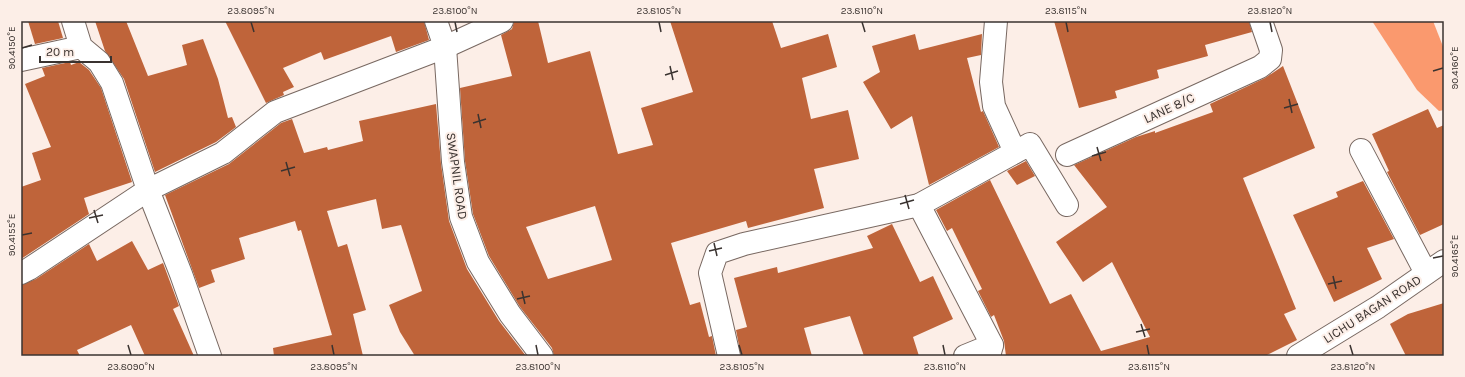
<svg xmlns="http://www.w3.org/2000/svg" width="1465" height="377" font-family="Karla,sans-serif">
  <style>
    .water { fill: #fa996e }
    .building { fill: #bf643a; fill-rule: evenodd }
    .lines { fill: none; stroke-linecap: round; stroke-linejoin: round }
    .minor-casing { stroke: #786861; stroke-width: 24 }
    .minor { stroke: #fff; stroke-width: 22 }
    .ticks { fill: none; stroke: #3a3330; stroke-width: 1.5 }
    .labels { text-anchor: middle; dominant-baseline: central; stroke-width: 4; stroke-linejoin: round; paint-order: stroke }
    .street-label { font-size: 13px; fill: #3a3330; stroke: #fceee7 }
    .neatline { fill: none; stroke: #3a3330; stroke-width: 1.5 }
    .ticks-label { font-size: 10px; text-anchor: middle; fill: #3a3330 }
  </style>
  <rect width="100%" height="100%" fill="#fceee7"/>
  <!-- water -->
  <polygon class="water" points="1372,21 1433,21 1444,49 1444,110 1439,111 1417,90"/>
  <!-- building -->
  <g class="building">
    <polygon points="28,21 58,21 63,38 35,44"/>
    <polygon points="95,21 126,21 148,76 187,65 182,45 203,39 218,79 228,118 232,117 236,127 216,142 155,172 124,79 105,51"/>
    <polygon points="225,21 424,21 429,40 396,52 391,36 324,60 321,52 283,68 294,87 283,92 284,95 266,103"/>
    <path d="M 514,21 L 538,21 L 548,63 L 590,51 L 618,154 L 653,145 L 641,108 L 693,92 L 670,21 L 772,21 L 781,48 L 828,34 L 837,67 L 802,78 L 811,119 L 848,110 L 859,159 L 814,169 L 824,208 L 748,228 L 746,221 L 671,243 L 690,305 L 700,302 L 709,337 L 712,336 L 716,356 L 554,356 L 552,348 L 520,307 L 489,256 L 473,214 L 465,161 L 460,88 L 512,76 L 501,35 L 512,29 ZM 595,206 L 612,260 L 548,279 L 526,227 Z"/>
    <polygon points="1054,21 1249,21 1252,32 1205,45 1208,56 1157,70 1159,78 1115,91 1117,98 1079,108"/>
    <polygon points="915,34 919,50 982,34 981,55 967,58 981,112 983,111 999,147 929,185 912,116 891,129 863,82 880,72 872,46"/>
    <polygon points="70,62 71,65 79,62 89,70 101,88 132,182 84,198 89,214 21,259 21,187 41,180 32,153 51,147 25,84 45,76 42,68"/>
    <polygon points="1283,66 1315,148 1243,178 1296,309 1284,314 1297,340 1265,356 1006,356 1004,341 994,315 991,317 978,291 982,289 952,228 947,231 936,210 990,180 1050,304 1071,294 1101,351 1150,337 1112,262 1083,282 1056,242 1107,207 1074,165 1136,137 1155,131 1155,133 1213,112 1210,104 1265,78"/>
    <polygon points="436,104 441,164 449,221 467,269 499,321 526,356 415,356 400,332 389,305 422,291 401,225 382,229 376,199 327,211 338,247 347,244 366,310 353,314 363,356 274,356 273,348 332,335 301,230 298,231 295,221 239,238 245,259 211,270 215,282 199,288 165,195 229,164 281,123 292,119 304,153 327,147 328,150 363,141 359,121"/>
    <polygon points="1428,109 1437,128 1444,125 1444,224 1420,235 1387,172 1389,171 1372,134"/>
    <polygon points="1026,161 1035,176 1017,185 1007,171"/>
    <polygon points="1363,181 1394,239 1367,248 1382,279 1334,302 1293,215 1338,197 1336,192"/>
    <polygon points="892,224 920,282 933,276 953,319 913,337 919,356 864,356 850,316 804,328 812,356 741,356 736,330 747,327 734,278 777,267 778,273 873,248 867,236"/>
    <polygon points="132,241 148,270 163,263 179,306 173,309 194,356 145,356 131,325 77,350 80,356 21,356 21,285 36,279 89,244 97,261"/>
    <polygon points="1444,303 1444,356 1406,356 1390,324 1408,314"/>
  </g>
  <g class="lines">
    <!-- minor casing -->
    <g class="minor-casing">
      <g id="minor">
        <polyline points="73,21 81,47 99,62 112,83 148,190 181,274 210,356"/>
        <polyline points="436,21 445,47 453,162 461,217 478,262 510,314 542,356"/>
        <polyline points="996,21 991,82 994,106 1015,152"/>
        <polyline points="21,60 81,47"/>
        <polyline points="1361,150 1426,273"/>
        <polyline points="1067,155 1260,67 1270,59 1271,50 1261,21"/>
        <polyline points="919,205 992,345 989,356"/>
        <polyline points="21,273 29,269 148,190 223,153 275,112 445,47 502,21"/>
        <polyline points="729,356 710,273 717,253 744,244 919,205 1030,144 1067,205"/>
        <polyline points="965,356 992,345"/>
        <polyline points="1298,356 1378,307 1444,261"/>
      </g>
    </g>
    <!-- minor -->
    <use href="#minor" class="minor"/>
  </g>
  <!-- ticks -->
  <path class="ticks" d="M 251,22 L 254,32M 455,22 L 457,32M 659,22 L 661,32M 862,22 L 865,32M 1066,22 L 1068,32M 1270,22 L 1272,32M 22,48 L 32,45M 670,66 L 673,80M 1433,71 L 1443,68M 665,75 L 678,71M 1289,99 L 1292,113M 1284,108 L 1298,104M 478,114 L 481,128M 473,123 L 486,119M 1097,147 L 1101,161M 1092,156 L 1106,152M 286,162 L 290,176M 281,171 L 295,167M 905,195 L 909,209M 900,204 L 914,200M 94,210 L 98,223M 89,218 L 103,215M 22,235 L 32,233M 714,243 L 717,256M 709,251 L 722,248M 1433,258 L 1443,256M 1333,276 L 1336,289M 1328,284 L 1342,281M 522,291 L 525,304M 517,299 L 530,296M 1141,324 L 1145,337M 1136,332 L 1150,329M 128,345 L 131,355M 332,345 L 334,355M 536,345 L 538,355M 739,345 L 742,355M 943,345 L 945,355M 1147,345 L 1149,355M 1350,345 L 1353,355"/>
  <g class="labels">
    <!-- street labels -->
    <g class="street-label">
      <text transform="translate(1169 108) rotate(-25)">LANE 8/C</text>
      <text transform="translate(457 176) rotate(82)">SWAPNIL ROAD</text>
      <text transform="translate(1372 309) rotate(-33)">LICHU BAGAN ROAD</text>
    </g>
  </g>
  <!-- border -->
  <rect width="1465" height="377" fill="none" stroke="#fceee7" stroke-width="44"/>
  <!-- scale -->
  <path d="M40 56v6h71v-6" fill="none" stroke="#3a3330" stroke-width="2"/>
  <text x="46" y="56" font-size="12" fill="#3a3330" stroke="#fceee7" stroke-width="3" paint-order="stroke">20 m</text>
  <rect x="22" y="22" width="1421" height="333" class="neatline"/>
  <g class="ticks-label">
    <text x="251" y="14">23.8095°N</text>
    <text x="455" y="14">23.8100°N</text>
    <text x="659" y="14">23.8105°N</text>
    <text x="862" y="14">23.8110°N</text>
    <text x="1066" y="14">23.8115°N</text>
    <text x="1270" y="14">23.8120°N</text>
    <text transform="translate(11 48) rotate(-90)" y="4">90.4150°E</text>
    <text transform="translate(1454 68) rotate(-90)" y="4">90.4160°E</text>
    <text transform="translate(11 235) rotate(-90)" y="4">90.4155°E</text>
    <text transform="translate(1454 256) rotate(-90)" y="4">90.4165°E</text>
    <text x="131" y="370">23.8090°N</text>
    <text x="334" y="370">23.8095°N</text>
    <text x="538" y="370">23.8100°N</text>
    <text x="742" y="370">23.8105°N</text>
    <text x="945" y="370">23.8110°N</text>
    <text x="1149" y="370">23.8115°N</text>
    <text x="1353" y="370">23.8120°N</text>
  </g>
</svg>
